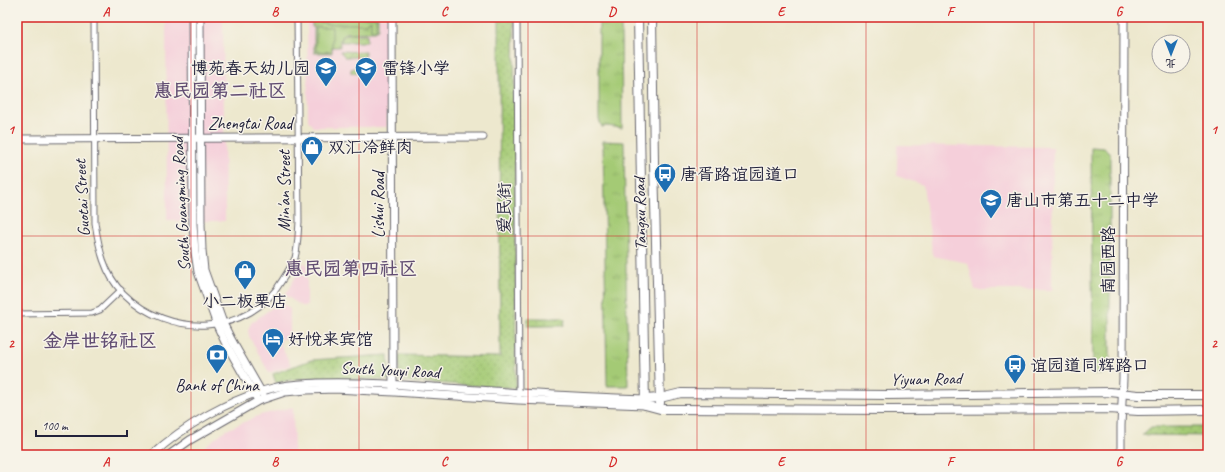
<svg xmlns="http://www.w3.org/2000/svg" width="1225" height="472" font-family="Caveat,'LXGW WenKai TC',sans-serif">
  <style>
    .built { fill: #f5cfda }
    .grass { fill: url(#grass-dots); stroke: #637658 }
    .park { fill: url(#park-tufts); stroke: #637658 }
    .pitch { fill: #a4ca75; stroke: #637658 }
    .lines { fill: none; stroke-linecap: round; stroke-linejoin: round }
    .street-casing { stroke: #69676e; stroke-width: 7 }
    .secondary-casing { stroke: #69676e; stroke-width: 9 }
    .primary-casing { stroke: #69676e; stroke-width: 10 }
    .street { stroke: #fff; stroke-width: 5 }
    .secondary { stroke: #fff; stroke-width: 7 }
    .primary { stroke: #fff; stroke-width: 8 }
    .grid { fill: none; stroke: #d62828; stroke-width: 1; stroke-opacity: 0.55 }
    .labels { text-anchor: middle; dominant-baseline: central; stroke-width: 3; stroke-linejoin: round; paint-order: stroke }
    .poi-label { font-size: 17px; fill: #22223b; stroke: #f7f3e8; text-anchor: start }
    .street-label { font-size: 17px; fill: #22223b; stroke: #f7f3e8 }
    .quarter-label { font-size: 19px; font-weight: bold; fill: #624e73; stroke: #f7f3e8 }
    .neatline { fill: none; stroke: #d62828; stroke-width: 1.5 }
    .grid-label { font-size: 13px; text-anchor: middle; font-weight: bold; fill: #d62828 }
  </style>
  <defs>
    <pattern id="grass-dots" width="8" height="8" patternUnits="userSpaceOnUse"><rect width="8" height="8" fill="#a4ca75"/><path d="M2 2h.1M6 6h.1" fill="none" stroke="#8dad66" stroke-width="1.8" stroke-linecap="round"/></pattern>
    <pattern id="park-tufts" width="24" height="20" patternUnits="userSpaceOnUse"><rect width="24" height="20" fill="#a4ca75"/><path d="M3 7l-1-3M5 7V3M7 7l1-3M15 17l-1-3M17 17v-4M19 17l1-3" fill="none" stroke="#8dad66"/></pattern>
  </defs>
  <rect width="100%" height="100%" fill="#f7f3e8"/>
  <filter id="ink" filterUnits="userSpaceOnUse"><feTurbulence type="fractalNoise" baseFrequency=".025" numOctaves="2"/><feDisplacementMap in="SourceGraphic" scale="8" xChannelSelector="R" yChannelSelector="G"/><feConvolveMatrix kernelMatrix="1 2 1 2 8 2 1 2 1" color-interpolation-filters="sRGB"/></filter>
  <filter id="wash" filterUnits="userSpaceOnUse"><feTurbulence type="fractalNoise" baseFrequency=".012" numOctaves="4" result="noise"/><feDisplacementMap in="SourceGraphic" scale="16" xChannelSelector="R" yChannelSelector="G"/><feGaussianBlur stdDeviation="0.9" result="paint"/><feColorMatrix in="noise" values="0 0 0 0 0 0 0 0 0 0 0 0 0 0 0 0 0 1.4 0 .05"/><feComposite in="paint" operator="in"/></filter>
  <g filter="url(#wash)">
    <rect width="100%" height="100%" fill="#ede8ce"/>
    <!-- built -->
    <g class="built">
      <polygon points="166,17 223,17 225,221 167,221"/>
      <polygon points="307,17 387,17 387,127 313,127 308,120"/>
      <polygon points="897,145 1053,147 1052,290 975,290 968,263 933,256 923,185 897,176"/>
      <polygon points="300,263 307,264 307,306 301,306 285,295 299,271"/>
      <polygon points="280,302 290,309 290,338 281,339 281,346 291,365 269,373 249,336 248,330 251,323"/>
      <polygon points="293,407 294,455 194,455 224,431 260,415"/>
    </g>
    <!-- grass -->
    <g class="grass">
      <polygon points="499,17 514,17 516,388 399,381 399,355 500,357"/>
      <polygon points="346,34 367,34 367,42 341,42 342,37"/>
      <polygon points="340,51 365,52 365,57 345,57"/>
      <polygon points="361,65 369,65 369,73 351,73 351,69"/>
      <polygon points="528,318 562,318 565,320 564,325 561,326 527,326"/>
      <polygon points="388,355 389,380 309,378 297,379 276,383 273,374 311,360"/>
      <polygon points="1151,427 1208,427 1208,436 1142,435"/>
    </g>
    <!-- park -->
    <g class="park">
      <path d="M 312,17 L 378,17 C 378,23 380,31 374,32 L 345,33 C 339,37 340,41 340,47 L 332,47 L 332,53 L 314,53 L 314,27 L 312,27 Z"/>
      <polygon points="599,17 621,17 622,128 607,126 602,127 599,120"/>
      <polygon points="603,141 624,142 628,386 607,386"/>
      <polygon points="1091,147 1104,148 1110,153 1110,369 1102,374 1093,375"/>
    </g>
    <!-- pitch -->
    <g class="pitch">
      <polygon points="316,17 376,17 376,30 371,30 371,20 365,24 327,24 320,22"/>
      <polygon points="316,27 332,27 332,52 316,51"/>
    </g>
  </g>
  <g filter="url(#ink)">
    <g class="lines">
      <!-- street casing -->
      <g class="street-casing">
        <g id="street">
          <path d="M 94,17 L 95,223 C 99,248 104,274 123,293 C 168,338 249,338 283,279 C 287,273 292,265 295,258 C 298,246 298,234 299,222 L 297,17"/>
          <polyline points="517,17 519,396"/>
          <polyline points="17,314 92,313 100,310 121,290"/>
        </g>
      </g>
      <!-- secondary casing -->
      <g class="secondary-casing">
        <g id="secondary">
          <polyline points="192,17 193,224 195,252 198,272 211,308 217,325 225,342 256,397"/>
          <polyline points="200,17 201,224 202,250 204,270 223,323 231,339 263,395"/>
          <polyline points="392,17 393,388"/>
          <polyline points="17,139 483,137"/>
          <path d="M 152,455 C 183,426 232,398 273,388 C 288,384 303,384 318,383 C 356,382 395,384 433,387 C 504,392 574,397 645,399"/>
          <polyline points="169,455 190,440 258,401 285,392 307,390 334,389 394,392 518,400 645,405"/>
          <polyline points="1121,455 1121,426 1123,378 1124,17"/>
        </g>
      </g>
      <!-- primary casing -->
      <g class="primary-casing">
        <g id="primary">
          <polyline points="638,17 645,405 660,409 679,409 888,410 1109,409 1138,411 1208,410"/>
          <polyline points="652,17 654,162 660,403"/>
          <polyline points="645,399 660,398 681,393 888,395 1110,392 1138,395 1208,395"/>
        </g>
      </g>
      <!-- street -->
      <use href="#street" class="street"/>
      <!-- secondary -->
      <use href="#secondary" class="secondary"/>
      <!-- primary -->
      <use href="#primary" class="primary"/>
    </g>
  </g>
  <!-- grid -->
  <path class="grid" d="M 191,17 L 191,455M 359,17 L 359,455M 528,17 L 528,455M 697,17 L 697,455M 866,17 L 866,455M 1034,17 L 1034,455M 17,236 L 1208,236"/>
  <!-- icons -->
  <defs>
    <g id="school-pin" transform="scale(1.15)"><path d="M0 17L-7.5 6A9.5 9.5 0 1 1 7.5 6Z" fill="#1f6fb2" stroke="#f7f3e8"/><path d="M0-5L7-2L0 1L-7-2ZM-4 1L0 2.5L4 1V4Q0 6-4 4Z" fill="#fff"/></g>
    <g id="shop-pin" transform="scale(1.15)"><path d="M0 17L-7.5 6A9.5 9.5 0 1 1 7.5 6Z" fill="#1f6fb2" stroke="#f7f3e8"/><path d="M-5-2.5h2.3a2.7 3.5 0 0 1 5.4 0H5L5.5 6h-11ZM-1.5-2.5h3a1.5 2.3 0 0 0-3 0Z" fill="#fff"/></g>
    <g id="bus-pin" transform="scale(1.15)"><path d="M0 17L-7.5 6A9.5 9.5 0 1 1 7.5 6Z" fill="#1f6fb2" stroke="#f7f3e8"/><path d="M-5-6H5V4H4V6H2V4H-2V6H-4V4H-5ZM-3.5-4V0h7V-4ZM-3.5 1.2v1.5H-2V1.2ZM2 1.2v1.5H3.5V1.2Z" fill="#fff"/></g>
    <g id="hotel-pin" transform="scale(1.15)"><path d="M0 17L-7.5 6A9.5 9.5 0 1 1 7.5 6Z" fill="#1f6fb2" stroke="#f7f3e8"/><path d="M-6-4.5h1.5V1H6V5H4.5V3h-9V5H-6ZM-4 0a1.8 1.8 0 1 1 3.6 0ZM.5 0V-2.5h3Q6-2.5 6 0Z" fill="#fff"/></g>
    <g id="bank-pin" transform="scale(1.15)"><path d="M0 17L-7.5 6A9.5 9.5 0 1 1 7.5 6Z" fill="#1f6fb2" stroke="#f7f3e8"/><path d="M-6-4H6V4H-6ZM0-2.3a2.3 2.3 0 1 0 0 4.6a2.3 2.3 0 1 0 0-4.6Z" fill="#fff"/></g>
  </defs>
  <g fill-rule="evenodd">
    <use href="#school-pin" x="326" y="68"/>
    <use href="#school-pin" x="366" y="68"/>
    <use href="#shop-pin" x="312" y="147"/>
    <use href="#bus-pin" x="665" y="174"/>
    <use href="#school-pin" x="991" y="200"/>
    <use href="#shop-pin" x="245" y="271"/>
    <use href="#hotel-pin" x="273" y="339"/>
    <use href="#bank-pin" x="217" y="355"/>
    <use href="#bus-pin" x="1015" y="365"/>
  </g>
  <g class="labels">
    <!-- poi labels -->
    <g class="poi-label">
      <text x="310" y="68" text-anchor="end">博苑春天幼儿园</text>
      <text x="382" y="68">雷锋小学</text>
      <text x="328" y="147">双汇冷鲜肉</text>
      <text x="680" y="174">唐胥路谊园道口</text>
      <text x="1006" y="200">唐山市第五十二中学</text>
      <text x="245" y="301" text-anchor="middle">小二板栗店</text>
      <text x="288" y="339">好悦来宾馆</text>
      <text x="1030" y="365">谊园道同辉路口</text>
      <text x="217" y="385" text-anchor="middle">Bank of China</text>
    </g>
    <!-- street labels -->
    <g class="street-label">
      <text x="250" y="123">Zhengtai Road</text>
      <text transform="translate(284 191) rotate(-90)">Min'an Street</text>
      <text transform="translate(82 198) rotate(-93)">Guotai Street</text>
      <text transform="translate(181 204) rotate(-93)">South Guangming Road</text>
      <text transform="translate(378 205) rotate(-90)">Lishui Road</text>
      <text transform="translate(504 208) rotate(-90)">爱民街</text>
      <text transform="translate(640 214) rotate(-91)">Tangxu Road</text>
      <text transform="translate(1108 260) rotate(-90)">南园西路</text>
      <text transform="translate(390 370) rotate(3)">South Youyi Road</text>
      <text transform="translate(926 379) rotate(-1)">Yiyuan Road</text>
    </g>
    <!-- quarter labels -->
    <g class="quarter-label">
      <text x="220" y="91">惠民园第二社区</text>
      <text x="351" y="269">惠民园第四社区</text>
      <text x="100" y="341">金岸世铭社区</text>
    </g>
  </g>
  <!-- margin -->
  <rect width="1225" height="472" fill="none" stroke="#f7f3e8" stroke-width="44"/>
  <!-- north arrow -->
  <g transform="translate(1171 54) rotate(180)"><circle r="19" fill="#f7f3e8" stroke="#a29fa3"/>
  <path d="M0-3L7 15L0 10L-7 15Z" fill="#1f6fb2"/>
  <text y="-6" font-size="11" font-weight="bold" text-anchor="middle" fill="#22223b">北</text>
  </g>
  <!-- scale -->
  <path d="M36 430v6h91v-6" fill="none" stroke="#22223b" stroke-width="2"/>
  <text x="42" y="430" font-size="12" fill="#22223b" stroke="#f7f3e8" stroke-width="3" paint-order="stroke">100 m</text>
  <rect x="22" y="22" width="1181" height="428" class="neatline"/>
  <g class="grid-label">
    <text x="106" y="16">A</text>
    <text x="275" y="16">B</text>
    <text x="444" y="16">C</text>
    <text x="612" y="16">D</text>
    <text x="781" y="16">E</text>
    <text x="950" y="16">F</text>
    <text x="1119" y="16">G</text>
    <text x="11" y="134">1</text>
    <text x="1214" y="134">1</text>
    <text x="11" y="348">2</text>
    <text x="1214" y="348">2</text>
    <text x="106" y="466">A</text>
    <text x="275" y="466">B</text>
    <text x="444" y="466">C</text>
    <text x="612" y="466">D</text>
    <text x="781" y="466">E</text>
    <text x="950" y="466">F</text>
    <text x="1119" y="466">G</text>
  </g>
</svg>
